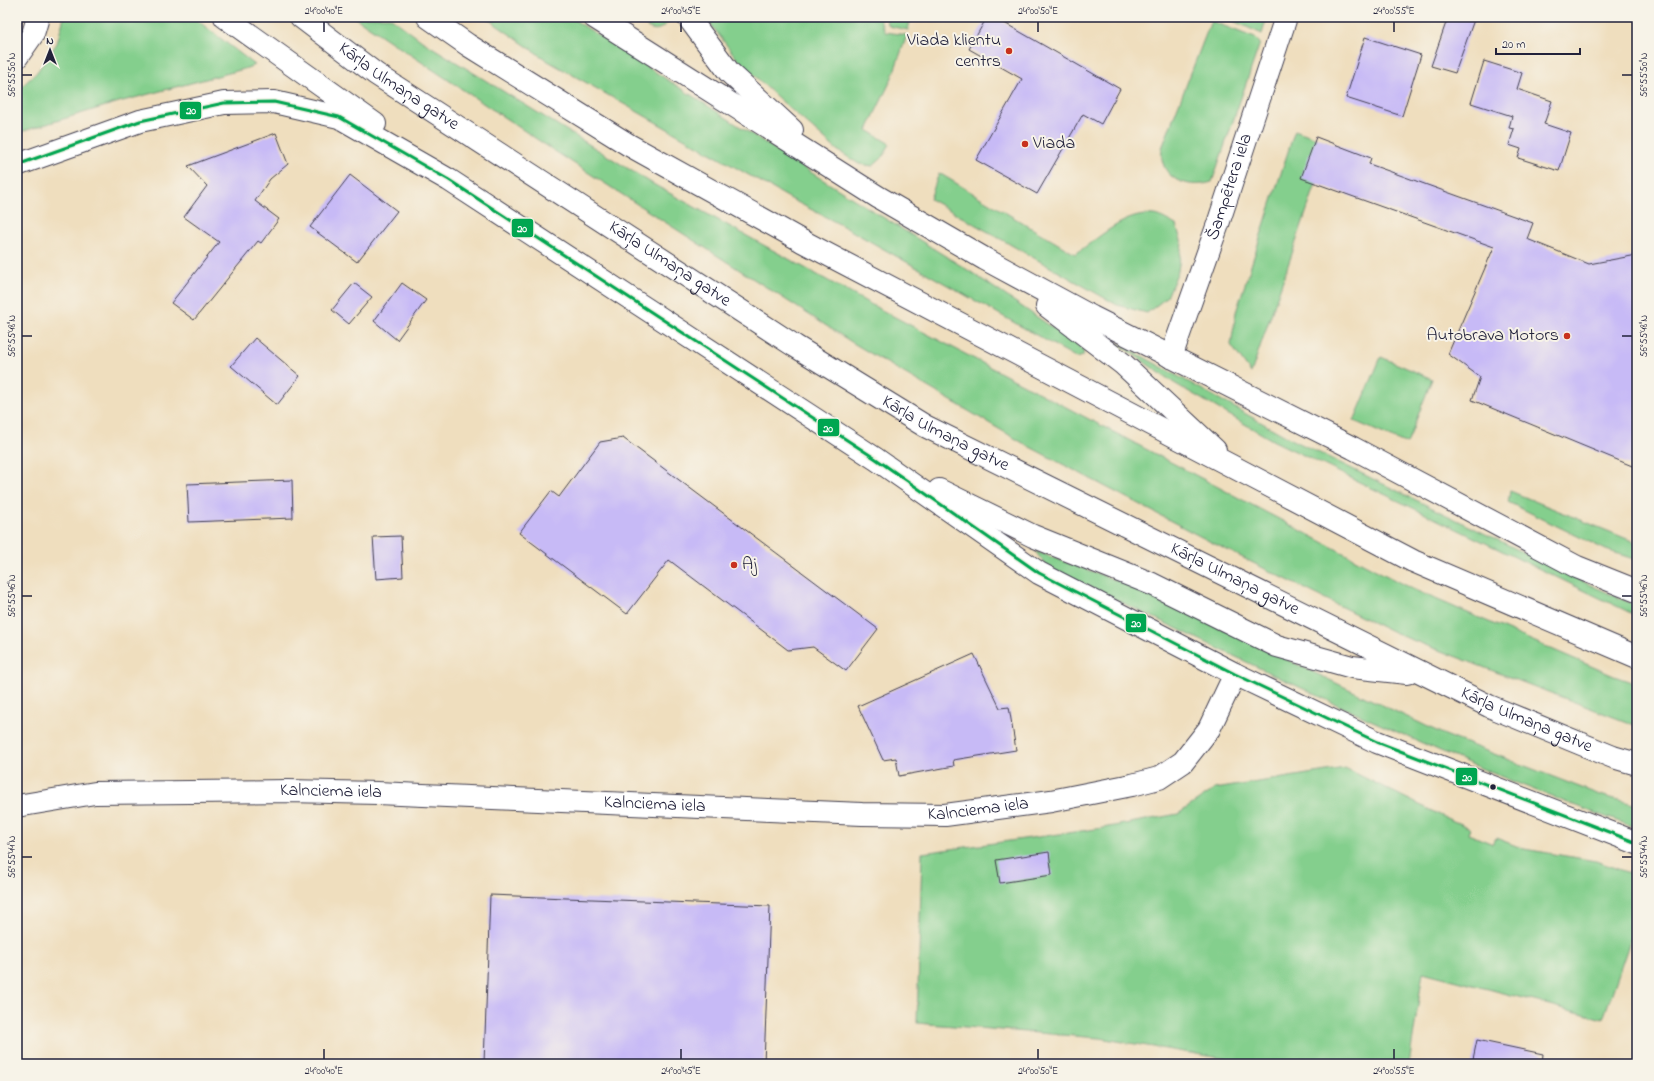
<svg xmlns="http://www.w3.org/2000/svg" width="1654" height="1081" font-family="'Indie Flower',sans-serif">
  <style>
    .green { fill: #84cf8d; stroke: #537864 }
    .building { fill: #c7baf6 }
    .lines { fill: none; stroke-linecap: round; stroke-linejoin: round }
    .minor-casing { stroke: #413e4f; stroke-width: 24 }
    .trunk-casing { stroke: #413e4f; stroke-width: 24 }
    .minor { stroke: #fff; stroke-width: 22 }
    .trunk { stroke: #fff; stroke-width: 22 }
    .bus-1-casing { stroke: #f7f3e8; stroke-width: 6 }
    .bus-1 { stroke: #00a651; stroke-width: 3 }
    .ticks { fill: none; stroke: #22223b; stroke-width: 1.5 }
    .poi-dot { fill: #c8321e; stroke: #f7f3e8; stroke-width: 1.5 }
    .bus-dot { fill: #22223b; stroke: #f7f3e8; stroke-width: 1.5 }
    .labels { text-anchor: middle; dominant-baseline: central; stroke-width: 4; stroke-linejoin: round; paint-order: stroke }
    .poi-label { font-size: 18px; fill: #22223b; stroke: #f7f3e8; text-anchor: end }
    .street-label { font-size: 18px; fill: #22223b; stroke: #f7f3e8 }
    .line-badge { stroke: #f7f3e8; stroke-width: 1.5 }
    .badge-label { font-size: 11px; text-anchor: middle; font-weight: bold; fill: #fff }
    .neatline { fill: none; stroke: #22223b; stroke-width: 1.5 }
    .ticks-label { font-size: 10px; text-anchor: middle; fill: #22223b }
  </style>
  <rect width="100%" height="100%" fill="#f7f3e8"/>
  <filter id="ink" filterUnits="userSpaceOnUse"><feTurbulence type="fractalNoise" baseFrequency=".025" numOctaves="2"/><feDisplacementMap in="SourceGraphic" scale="8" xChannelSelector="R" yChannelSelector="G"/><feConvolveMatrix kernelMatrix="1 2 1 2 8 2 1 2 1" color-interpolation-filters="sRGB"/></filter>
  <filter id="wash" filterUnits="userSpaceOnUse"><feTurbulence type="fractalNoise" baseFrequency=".012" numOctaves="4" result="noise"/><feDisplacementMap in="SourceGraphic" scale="16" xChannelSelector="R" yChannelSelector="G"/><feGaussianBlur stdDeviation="0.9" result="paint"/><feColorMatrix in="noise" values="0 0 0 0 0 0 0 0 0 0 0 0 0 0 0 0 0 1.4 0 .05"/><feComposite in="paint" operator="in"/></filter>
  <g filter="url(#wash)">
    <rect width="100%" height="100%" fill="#efdebe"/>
    <!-- green -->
    <g class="green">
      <polygon points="64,17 193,17 255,65 244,69 119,102 17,133 17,91 37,72 57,43"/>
      <polygon points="354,17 390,17 422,41 653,184 872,305 1410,588 1614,676 1637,684 1637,726 1394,633 1209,541 1028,446 853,343 553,150"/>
      <polygon points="485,17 570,17 812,173 971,272 1084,349 1083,356 1077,358 841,225 791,199 548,61"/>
      <path d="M 632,17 L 670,17 L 671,19 C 655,38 650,28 632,17 Z"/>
      <polygon points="705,17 879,17 885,32 907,35 891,80 867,130 890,144 882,158 873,166 859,164 837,150 777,97 738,60"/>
      <polygon points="885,17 911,17 908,30 889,26"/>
      <polygon points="1225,17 1267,17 1262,34"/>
      <path d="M 1211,21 L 1255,38 L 1260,43 L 1212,182 C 1186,190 1158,178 1162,148 Z"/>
      <polygon points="1295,130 1330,143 1251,373 1231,345 1236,312"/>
      <path d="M 939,173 L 1075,254 C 1098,239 1124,212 1154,215 C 1161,216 1170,222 1176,225 L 1182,243 L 1178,271 L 1167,297 L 1147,313 L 1117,305 L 930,199 Z"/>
      <polygon points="1113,340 1291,439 1588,584 1637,606 1637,616 1274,441 1174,383"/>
      <polygon points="1381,357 1432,379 1407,444 1354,421"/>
      <polygon points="1510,491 1637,543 1637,560 1606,550 1508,502"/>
      <path d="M 1035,551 L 1135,587 L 1445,735 L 1600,795 L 1637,805 L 1637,828 C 1433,758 1242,658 1047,567 Z"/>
      <polygon points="1345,768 1444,817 1470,828 1468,834 1493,844 1496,838 1524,849 1596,861 1637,876 1637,921 1603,1019 1423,972 1409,1064 1257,1064 1099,1038 917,1023 922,853 1103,828 1178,814 1215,789"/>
    </g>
    <g id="blocks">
      <!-- building -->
      <g class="building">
        <polygon points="987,17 994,17 1120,89 1101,124 1083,114 1037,194 976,160 1022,79 969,49"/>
        <polygon points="1448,17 1475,17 1455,73 1431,66"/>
        <polygon points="1365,37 1421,55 1402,116 1346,98"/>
        <polygon points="1484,61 1522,73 1517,89 1552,101 1544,124 1571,133 1559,171 1518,158 1521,149 1509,145 1514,129 1509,128 1512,116 1471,103"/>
        <polygon points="276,133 288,164 270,179 255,201 279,219 261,243 258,241 194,320 171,303 219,242 184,217 207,186 188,166"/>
        <polygon points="1316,137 1371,158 1369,164 1533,223 1527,239 1589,264 1637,255 1637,468 1472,400 1480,377 1448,354 1494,247 1301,178"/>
        <polygon points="350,175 397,211 357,262 310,227"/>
        <polygon points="354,283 372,297 349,324 332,310"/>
        <polygon points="402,283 426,300 397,340 374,321"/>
        <polygon points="255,338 300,376 277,405 231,366"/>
        <polygon points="623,438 878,629 846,671 813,647 788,650 669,560 627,614 519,533 551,491 559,497 600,442"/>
        <polygon points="292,480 293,518 189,522 187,484"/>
        <polygon points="401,536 403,577 376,579 373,537"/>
        <polygon points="974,654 1000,708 1009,707 1016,750 953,760 954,766 899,776 896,758 883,760 858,706"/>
        <polygon points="1049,852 1052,875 1000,883 996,860"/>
        <polygon points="490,895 770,906 764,1064 484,1064"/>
        <polygon points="1477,1040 1543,1054 1542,1064 1472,1064"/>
      </g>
    </g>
  </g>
  <g filter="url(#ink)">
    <use href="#blocks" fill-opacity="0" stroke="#413e4f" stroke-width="1"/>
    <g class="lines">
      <!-- minor casing -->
      <g class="minor-casing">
        <g id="minor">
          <path id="s1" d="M 1171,357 L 1218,224 L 1286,17"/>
          <path id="s2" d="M 17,806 L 95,793 L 288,791 L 377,793 L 862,814 L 945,815 L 1051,801 L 1132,785 L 1159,778 L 1183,762 L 1209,729 L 1235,674"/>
        </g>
      </g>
      <!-- trunk casing -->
      <g class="trunk-casing">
        <g id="trunk">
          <polyline points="225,17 375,124"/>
          <path id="s3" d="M 301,17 L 376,74 L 795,346 L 925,426 L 1489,706 L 1613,757 L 1637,764"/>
          <polyline points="428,17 468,45 629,145 802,241 1413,561 1637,657"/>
          <polyline points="594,17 878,197 985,259 1092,317 1353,448 1577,567 1637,591"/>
          <polyline points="688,17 729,72 792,130"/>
          <polyline points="17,57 33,34 38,17"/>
          <polyline points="17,165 140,121 224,103 274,102 339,117 449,180 648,310 876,459 1039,573 1235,674 1377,742 1637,843"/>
          <polyline points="1047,306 1123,364 1215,450"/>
          <polyline points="939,490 1033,536 1152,584 1277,646 1352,667 1407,673"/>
        </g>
      </g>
      <!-- minor -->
      <use href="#minor" class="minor"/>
      <!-- trunk -->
      <use href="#trunk" class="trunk"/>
      <!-- bus-1 casing -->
      <g class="bus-1-casing">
        <polyline id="bus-1" points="17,165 140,121 224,103 274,102 339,117 449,180 648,310 876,459 1039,573 1235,674 1377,742 1637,843"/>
      </g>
      <!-- bus-1 -->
      <use href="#bus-1" class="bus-1"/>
    </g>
  </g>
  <!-- ticks -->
  <path class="ticks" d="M 324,22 L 324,32M 681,22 L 681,32M 1038,22 L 1038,32M 1394,22 L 1394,32M 22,75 L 32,75M 1622,75 L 1632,75M 22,336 L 32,336M 1622,336 L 1632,336M 22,596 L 32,596M 1622,596 L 1632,596M 22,857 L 32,857M 1622,857 L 1632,857M 324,1049 L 324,1059M 681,1049 L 681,1059M 1038,1049 L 1038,1059M 1394,1049 L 1394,1059"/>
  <!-- markers -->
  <g class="poi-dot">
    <circle cx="1009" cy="51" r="4"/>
    <circle cx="1025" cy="144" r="4"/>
    <circle cx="1567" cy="336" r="4"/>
    <circle cx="734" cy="565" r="4"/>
  </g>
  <circle class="bus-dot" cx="1493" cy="787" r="3.5"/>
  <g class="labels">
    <!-- poi labels -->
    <g class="poi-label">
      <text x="1001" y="41">Viada klientu<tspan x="1001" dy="21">centrs</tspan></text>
      <text x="1033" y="144" text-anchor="start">Viada</text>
      <text x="1559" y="336">Autobrava Motors</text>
      <text x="742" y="565" text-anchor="start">Aj</text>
    </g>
    <!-- street labels -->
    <g class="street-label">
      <text stroke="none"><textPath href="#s3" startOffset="120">Kārļa Ulmaņa gatve</textPath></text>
      <text stroke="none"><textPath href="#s1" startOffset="180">Šampētera iela</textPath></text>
      <text stroke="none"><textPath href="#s3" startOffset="444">Kārļa Ulmaņa gatve</textPath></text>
      <text stroke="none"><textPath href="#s3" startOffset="768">Kārļa Ulmaņa gatve</textPath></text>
      <text stroke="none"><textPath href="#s3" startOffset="1092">Kārļa Ulmaņa gatve</textPath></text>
      <text stroke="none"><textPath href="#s3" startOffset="1416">Kārļa Ulmaņa gatve</textPath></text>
      <text stroke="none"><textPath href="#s2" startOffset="315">Kalnciema iela</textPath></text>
      <text stroke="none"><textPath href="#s2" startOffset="639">Kalnciema iela</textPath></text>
      <text stroke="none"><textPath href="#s2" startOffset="963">Kalnciema iela</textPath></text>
    </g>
  </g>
  <g class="line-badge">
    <rect x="179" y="101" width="23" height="19" rx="4" fill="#00a651"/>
    <rect x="511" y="218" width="23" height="20" rx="4" fill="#00a651"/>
    <rect x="817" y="418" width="23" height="19" rx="4" fill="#00a651"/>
    <rect x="1125" y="613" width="22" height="20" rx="4" fill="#00a651"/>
    <rect x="1455" y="767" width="23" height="19" rx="4" fill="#00a651"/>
  </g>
  <g class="badge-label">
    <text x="191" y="114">20</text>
    <text x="522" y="232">20</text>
    <text x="828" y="432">20</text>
    <text x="1136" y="627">20</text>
    <text x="1467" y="781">20</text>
  </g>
  <!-- margin -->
  <rect width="1654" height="1081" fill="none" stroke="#f7f3e8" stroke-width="44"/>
  <!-- north arrow -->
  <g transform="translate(50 50)" stroke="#f7f3e8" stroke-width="3" paint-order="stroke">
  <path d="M0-3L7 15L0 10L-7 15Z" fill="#22223b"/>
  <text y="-6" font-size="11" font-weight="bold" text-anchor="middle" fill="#22223b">N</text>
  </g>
  <!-- scale -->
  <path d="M1496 48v6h84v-6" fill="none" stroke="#22223b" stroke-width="2"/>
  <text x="1502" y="48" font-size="12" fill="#22223b" stroke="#f7f3e8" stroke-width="3" paint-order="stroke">20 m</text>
  <rect x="22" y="22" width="1610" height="1037" class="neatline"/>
  <g class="ticks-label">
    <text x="324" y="14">24°00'40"E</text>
    <text x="681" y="14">24°00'45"E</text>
    <text x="1038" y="14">24°00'50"E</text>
    <text x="1394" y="14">24°00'55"E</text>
    <text transform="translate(11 75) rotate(-90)" y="4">56°55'50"N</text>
    <text transform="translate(1643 75) rotate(-90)" y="4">56°55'50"N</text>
    <text transform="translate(11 336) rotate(-90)" y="4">56°55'48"N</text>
    <text transform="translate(1643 336) rotate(-90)" y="4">56°55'48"N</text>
    <text transform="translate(11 596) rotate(-90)" y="4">56°55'46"N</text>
    <text transform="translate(1643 596) rotate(-90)" y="4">56°55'46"N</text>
    <text transform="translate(11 857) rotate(-90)" y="4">56°55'44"N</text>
    <text transform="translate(1643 857) rotate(-90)" y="4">56°55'44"N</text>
    <text x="324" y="1074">24°00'40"E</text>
    <text x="681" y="1074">24°00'45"E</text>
    <text x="1038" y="1074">24°00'50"E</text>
    <text x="1394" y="1074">24°00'55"E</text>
  </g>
</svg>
